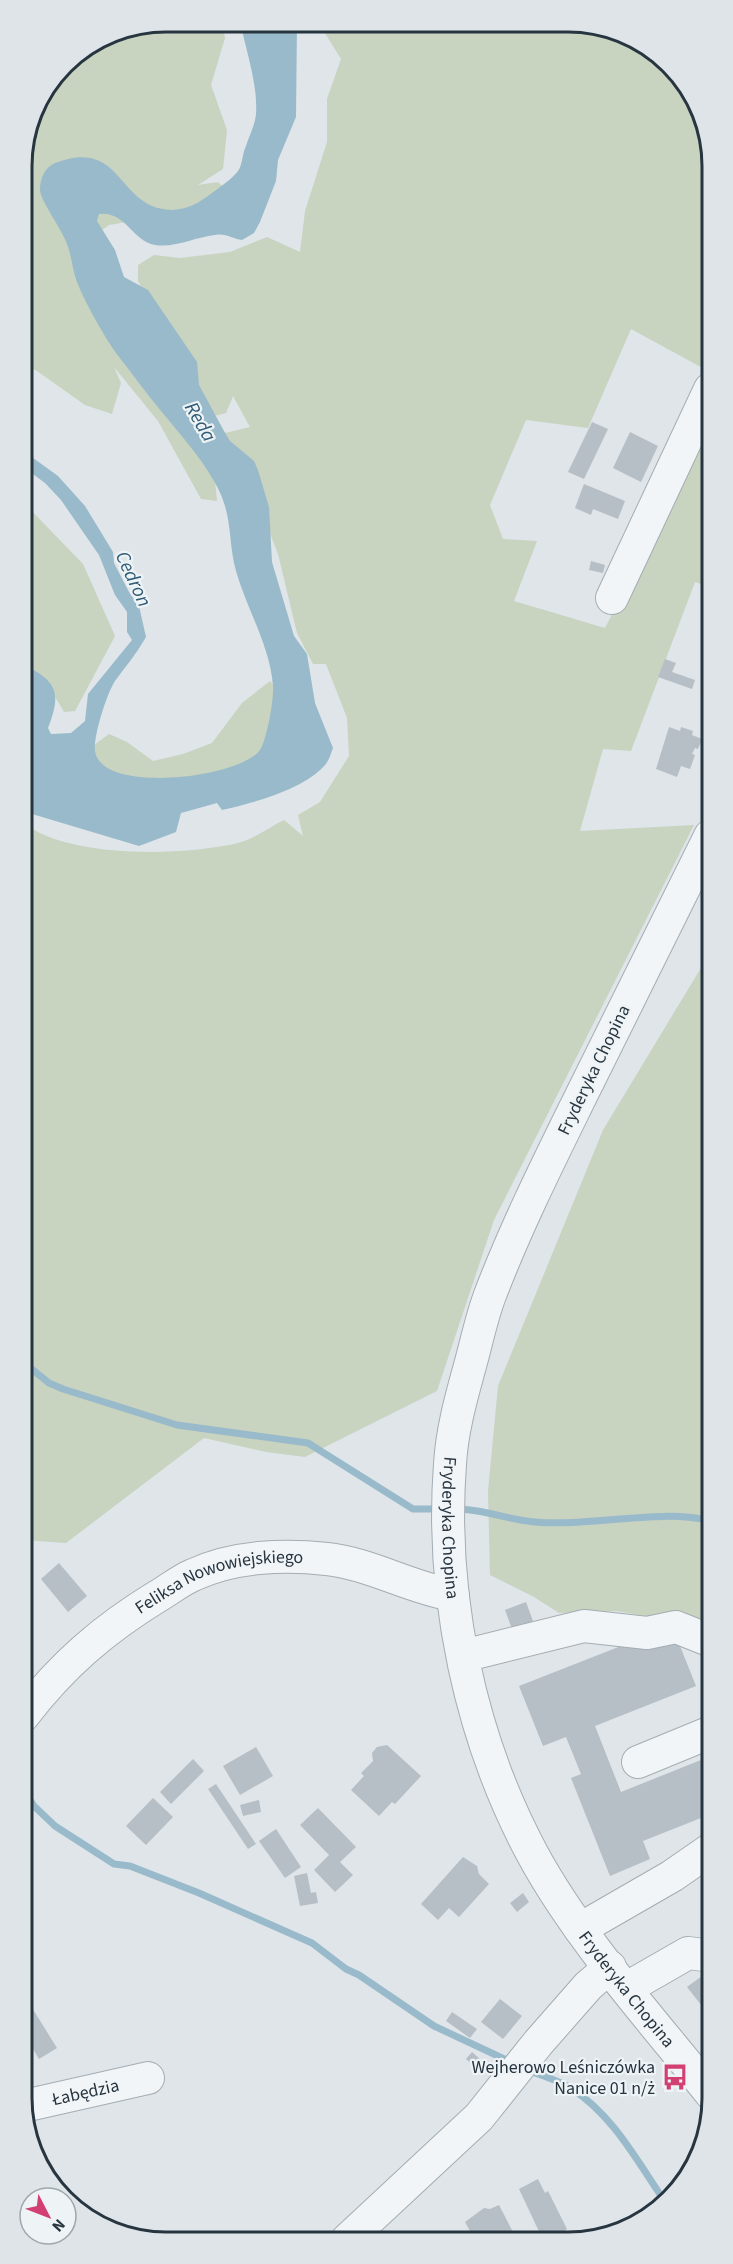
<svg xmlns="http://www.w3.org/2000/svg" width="733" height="2264" font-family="'Source Sans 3',sans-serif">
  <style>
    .green { fill: #c8d3c0 }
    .water { fill: #99baca }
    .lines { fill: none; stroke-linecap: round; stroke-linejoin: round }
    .stream { stroke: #99baca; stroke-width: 7 }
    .building { fill: #b6bfc6 }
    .minor-casing { stroke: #a4adb3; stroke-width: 34 }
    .minor { stroke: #f2f5f7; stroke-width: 32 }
    .labels { text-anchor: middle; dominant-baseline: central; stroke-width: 4.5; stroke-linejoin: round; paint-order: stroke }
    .street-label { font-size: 18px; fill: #273540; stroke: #eef3f6 }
    .poi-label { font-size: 18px; fill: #273540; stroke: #eef3f6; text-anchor: end }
    .water-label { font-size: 20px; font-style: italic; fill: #305c76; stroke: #eef3f6 }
    .rim { fill: none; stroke: #273540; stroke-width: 3 }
  </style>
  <rect width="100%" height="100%" fill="#dfe5e9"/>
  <!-- green -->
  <g class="green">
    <polygon points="166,21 222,21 225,38 211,85 227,130 223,169 198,185 218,182 228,191 209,208 109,225 90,239 215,480 217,501 201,499 158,421 114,367 121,383 112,414 85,405 37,371 22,363 21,156 36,101 70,57 111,32"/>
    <path d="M 318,22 L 596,24 L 670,64 L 709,138 L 710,372 L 631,329 L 588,428 L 526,420 L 490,505 L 503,539 L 537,541 L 514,601 L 605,628 L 710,426 L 710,587 L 695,582 L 631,751 L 603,749 L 580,831 L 694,825 L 494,1220 L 437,1391 L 305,1457 L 266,1452 L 204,1438 L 66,1543 L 23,1540 L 22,822 C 68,859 183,856 238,843 C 254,839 270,827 284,820 L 303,836 L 298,815 L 320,802 L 349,756 L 347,718 L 326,664 L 313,664 L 297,633 L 278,554 L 247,473 L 225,433 L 250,427 L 233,396 L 226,413 L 214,416 L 138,281 L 138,265 L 154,255 L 180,258 L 230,252 L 267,237 L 300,252 L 305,211 L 327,142 L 327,99 L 341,59 Z"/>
    <polygon points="22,501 83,564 115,636 75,711 64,712 46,681 22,667"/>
    <polygon points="270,681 290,708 251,799 61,769 109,734 127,742 153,761 183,754 212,743 242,703"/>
    <polygon points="710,953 711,1627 616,1611 559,1613 534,1597 490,1575 488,1491 498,1386 603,1130"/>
  </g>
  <!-- water -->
  <path class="water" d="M 240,21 L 297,22 L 296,117 L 278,160 L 276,181 L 260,222 L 254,233 L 242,240 C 232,239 227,233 215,235 C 195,237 176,248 155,245 C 132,241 126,211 99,214 L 97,221 L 115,250 L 124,277 L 148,290 L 197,362 L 199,385 L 224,431 L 230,441 L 254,461 L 258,470 L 269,507 L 272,562 L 294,636 L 307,654 L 315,703 L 333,748 C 331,753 329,761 325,765 C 303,790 253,803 222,810 L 217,803 L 181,813 L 176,832 L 139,846 L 22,811 L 22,664 C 57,681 62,692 48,728 L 51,734 L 71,733 L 85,721 L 88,694 L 132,640 L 127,632 L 127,612 L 115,595 L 99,555 L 61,500 L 45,483 L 22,466 L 22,450 L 58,476 L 85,506 L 113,552 L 114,563 L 129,592 L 139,606 L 146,637 C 137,653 126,666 115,681 C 107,693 93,737 95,751 C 101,795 240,778 260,750 C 267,739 274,700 273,686 C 270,645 247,610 236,571 C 227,538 234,515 214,481 C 199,455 180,434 161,411 C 146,393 131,372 116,353 C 105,338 80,294 75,276 C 72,265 71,254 67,244 C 63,231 40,200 40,190 C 40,179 44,168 55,163 C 120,138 117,201 163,209 C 181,213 198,204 212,193 C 220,187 232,179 238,171 C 243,164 242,154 246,146 C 249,136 255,125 256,114 C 258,84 246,51 240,21 Z"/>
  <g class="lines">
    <!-- stream -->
    <g class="stream">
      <polyline points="23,1362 49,1383 63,1389 177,1425 308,1443 413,1509 440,1509"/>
      <path d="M 457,1509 C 484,1509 508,1520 535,1522 C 588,1527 662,1508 711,1521"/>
      <polyline points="23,1790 34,1806 55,1826 114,1864 130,1866 199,1893 312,1943 346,1969 359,1975 434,2026 513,2063"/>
      <path d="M 526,2069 C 541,2076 559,2080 572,2089 C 614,2116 638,2163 666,2203"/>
    </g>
  </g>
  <!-- building -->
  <g class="building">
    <polygon points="592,422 608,429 584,479 568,472"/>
    <polygon points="630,432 658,446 641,482 613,468"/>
    <polygon points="584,484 625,501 618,519 593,509 591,515 575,508"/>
    <polygon points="591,561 605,565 603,573 589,570"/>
    <polygon points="665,659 676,663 672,672 695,680 692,689 658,677"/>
    <polygon points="669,727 680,731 681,727 693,731 692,735 702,739 698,749 695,748 692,754 695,755 690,769 681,766 677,777 656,769"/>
    <polygon points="59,1563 87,1596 68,1612 41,1579"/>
    <polygon points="526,1602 533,1621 512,1629 505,1610"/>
    <polygon points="672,1626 696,1686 595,1726 621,1792 711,1756 711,1814 643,1841 650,1859 610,1876 571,1778 581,1774 566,1737 543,1746 519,1686"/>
    <polygon points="23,1637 33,1649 23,1657"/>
    <polygon points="387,1745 421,1776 395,1804 392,1802 379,1816 351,1790 364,1776 361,1773 373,1761 372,1753 377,1747"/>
    <polygon points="256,1747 273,1776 240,1795 223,1766"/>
    <polygon points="193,1759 204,1771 171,1804 160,1792"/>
    <polygon points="216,1784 256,1844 248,1849 208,1789"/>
    <polygon points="153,1798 173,1817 146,1845 126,1826"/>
    <polygon points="259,1800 261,1812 243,1816 240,1805"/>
    <polygon points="318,1808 356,1847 340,1862 353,1875 335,1892 314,1870 329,1855 300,1825"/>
    <polygon points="276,1829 301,1867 285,1878 259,1841"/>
    <polygon points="463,1857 477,1866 479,1874 489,1884 459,1917 449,1908 438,1920 421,1904"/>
    <polygon points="307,1873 311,1893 316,1892 318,1903 300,1906 294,1876"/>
    <polygon points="523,1893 529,1902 517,1912 510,1903"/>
    <polygon points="702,1976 712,1989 712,2019 687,1987"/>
    <polygon points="24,1995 57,2048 39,2059 24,2034"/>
    <polygon points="500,1999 522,2016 503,2039 481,2022"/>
    <polygon points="452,2012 477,2029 470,2038 446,2021"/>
    <polygon points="472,2052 488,2066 482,2073 466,2059"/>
    <polygon points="538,2179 545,2193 548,2191 567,2229 556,2238 543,2240 519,2189"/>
    <polygon points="499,2205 514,2234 501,2240 475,2240 465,2222 484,2208 490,2209"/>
  </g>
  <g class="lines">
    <!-- minor casing -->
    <g class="minor-casing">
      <g id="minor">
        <polyline points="612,598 710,389"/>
        <path id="s1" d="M 710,836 C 667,923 623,1011 580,1098 C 548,1163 516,1227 490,1295 C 482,1316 477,1340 471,1362 C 462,1395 452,1429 450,1464 C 440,1596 470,1738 533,1855 C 578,1938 652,2020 712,2095"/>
        <polyline points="463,1656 584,1626 647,1633 676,1627 711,1641"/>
        <path id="s2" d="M 23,1716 C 62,1665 104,1629 158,1596 C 170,1589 181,1580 193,1575 C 233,1556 284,1554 327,1559 C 372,1564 410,1588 453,1595"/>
        <polyline points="638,1762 711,1732"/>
        <polyline points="580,1929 672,1876 711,1849"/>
        <polyline points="627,1988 688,1953 712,1956"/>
        <path id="s3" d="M 24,2106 L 148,2078"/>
        <polyline points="347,2240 479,2117 538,2043 588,1986 610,1967"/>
      </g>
    </g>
    <!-- minor -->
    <use href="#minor" class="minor"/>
  </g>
  <!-- icons -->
  <defs>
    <g id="bus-bare" transform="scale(2.07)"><path d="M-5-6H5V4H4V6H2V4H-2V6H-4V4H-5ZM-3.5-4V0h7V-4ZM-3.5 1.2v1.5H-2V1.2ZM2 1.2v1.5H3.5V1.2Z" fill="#d23f71" stroke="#eef3f6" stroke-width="2.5" paint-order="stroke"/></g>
  </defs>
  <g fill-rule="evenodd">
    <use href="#bus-bare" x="675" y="2077"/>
  </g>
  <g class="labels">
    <!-- street labels -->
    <g class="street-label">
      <text transform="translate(594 1070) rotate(-64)">Fryderyka Chopina</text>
      <text stroke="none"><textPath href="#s1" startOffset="747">Fryderyka Chopina</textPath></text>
      <text stroke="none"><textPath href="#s2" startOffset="246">Feliksa Nowowiejskiego</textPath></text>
      <text stroke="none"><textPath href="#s1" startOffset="1252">Fryderyka Chopina</textPath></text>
      <text stroke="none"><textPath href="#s3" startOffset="63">Łabędzia</textPath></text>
    </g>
    <!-- poi labels -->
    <g class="poi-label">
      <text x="655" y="2067">Wejherowo Leśniczówka<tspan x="655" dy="21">Nanice 01 n/ż</tspan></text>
    </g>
    <!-- water labels -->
    <g class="water-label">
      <text transform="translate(200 422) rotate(60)">Reda</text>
      <text transform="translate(133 579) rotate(65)">Cedron</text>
    </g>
  </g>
  <!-- crop -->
  <path d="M0 0H733V2264H0ZM166 32H568A134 134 0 0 1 702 166V2098A134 134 0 0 1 568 2232H166A134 134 0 0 1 32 2098V166A134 134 0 0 1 166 32Z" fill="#dee4e7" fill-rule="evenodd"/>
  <path class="rim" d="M166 32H568A134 134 0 0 1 702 166V2098A134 134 0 0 1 568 2232H166A134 134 0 0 1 32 2098V166A134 134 0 0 1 166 32Z"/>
  <!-- north arrow -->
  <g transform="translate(48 2216) rotate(132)"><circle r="28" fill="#eef3f6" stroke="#9ea7ad" stroke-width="1.5"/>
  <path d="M0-4.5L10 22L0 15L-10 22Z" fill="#d23f71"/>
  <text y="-9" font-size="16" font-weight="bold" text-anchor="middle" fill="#273540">N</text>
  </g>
</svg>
